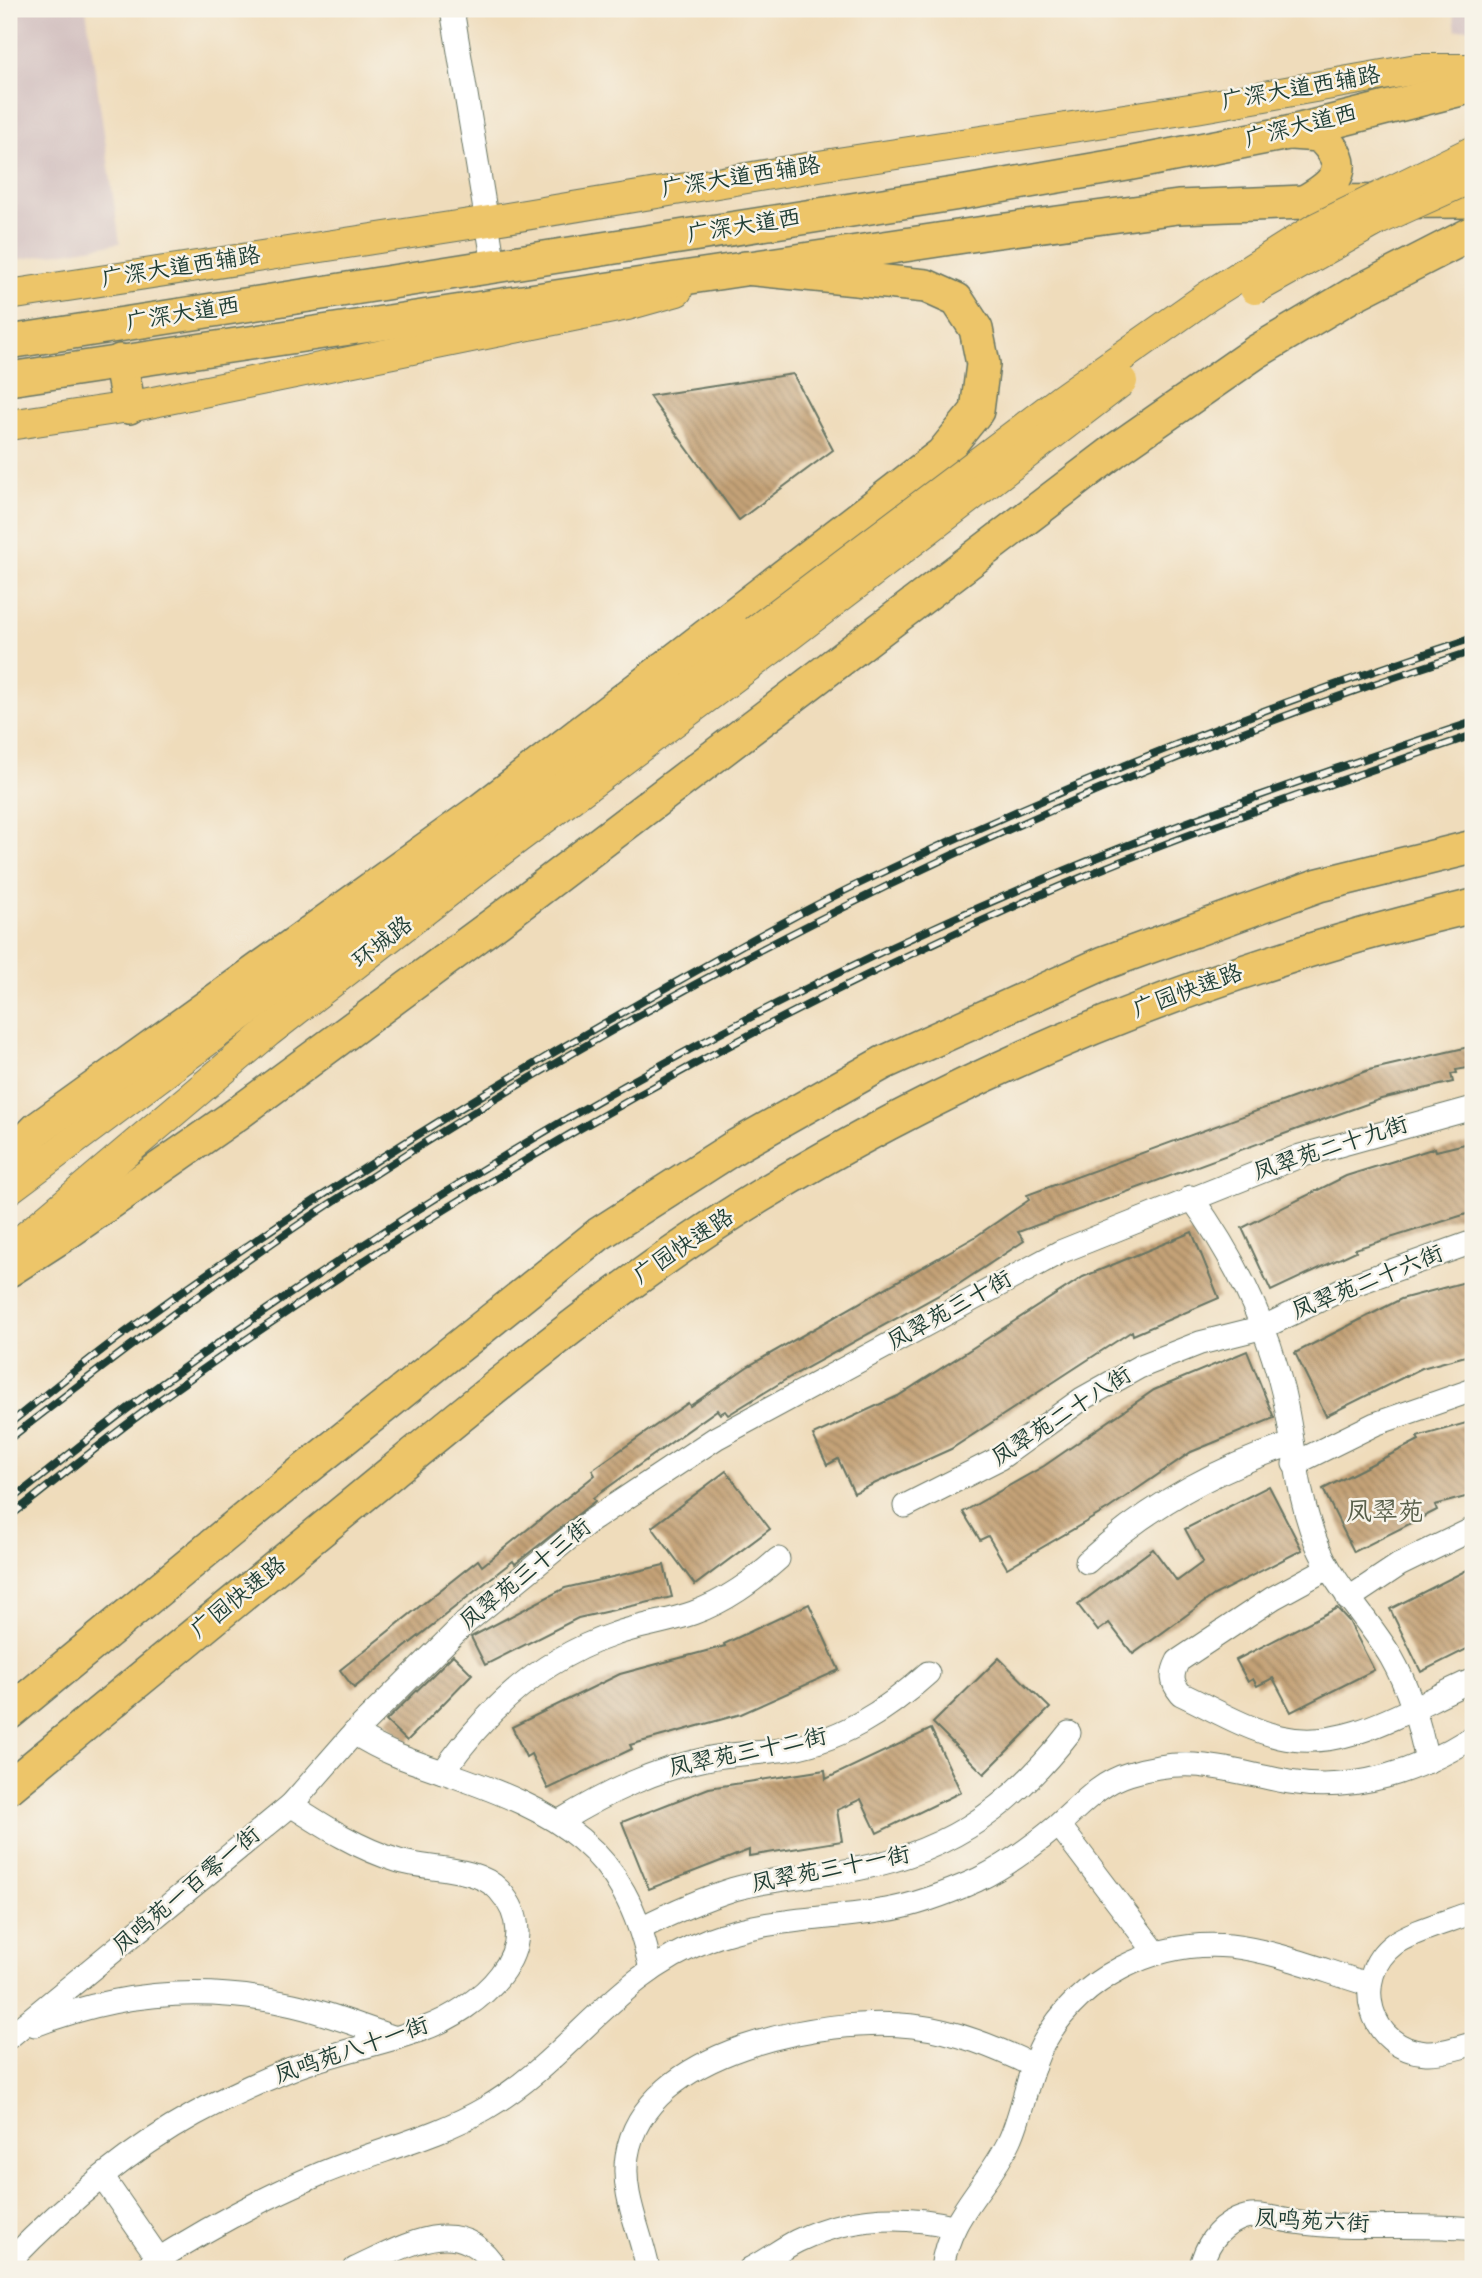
<svg xmlns="http://www.w3.org/2000/svg" width="1482" height="2278" font-family="Mynerve,'LXGW WenKai TC',sans-serif">
  <style>
    .industrial { fill: #d2bfbf }
    .building { fill: url(#building-back-hatch) }
    .lines { fill: none; stroke-linecap: round; stroke-linejoin: round }
    .minor-casing { stroke: #687563; stroke-width: 25 }
    .major-casing { stroke: #687563; stroke-width: 32 }
    .highway-casing { stroke: #687563; stroke-width: 36 }
    .minor { stroke: #fff; stroke-width: 23 }
    .major { stroke: #edc569; stroke-width: 30 }
    .highway { stroke: #edc569; stroke-width: 33 }
    .rail-casing { stroke: #1f3d34; stroke-width: 8 }
    .rail { stroke: #f7f3e8; stroke-width: 5; stroke-dasharray: 16; stroke-linecap: butt }
    .major-bridge-casing { stroke: #687563; stroke-width: 32; stroke-linecap: butt }
    .major-bridge { stroke: #edc569; stroke-width: 30 }
    .labels { text-anchor: middle; dominant-baseline: central; stroke-width: 5; stroke-linejoin: round; paint-order: stroke }
    .street-label { font-size: 23px; fill: #1f3d34; stroke: #f7f3e8 }
    .quarter-label { font-size: 26px; fill: #59604b; stroke: #f7f3e8 }
  </style>
  <defs>
    <pattern id="building-back-hatch" width="6" height="6" patternUnits="userSpaceOnUse" patternTransform="scale(1.75)"><rect width="6" height="6" fill="#c4a277"/><path d="M-1 5l2 2M0 0l6 6M5-1l2 2" fill="none" stroke="#9f8562"/></pattern>
  </defs>
  <rect width="100%" height="100%" fill="#f7f3e8"/>
  <filter id="ink" filterUnits="userSpaceOnUse"><feTurbulence type="fractalNoise" baseFrequency=".0143" numOctaves="2"/><feDisplacementMap in="SourceGraphic" scale="14" xChannelSelector="R" yChannelSelector="G"/><feConvolveMatrix kernelMatrix="1 2 1 2 8 2 1 2 1" color-interpolation-filters="sRGB"/></filter>
  <filter id="wash" filterUnits="userSpaceOnUse"><feTurbulence type="fractalNoise" baseFrequency=".00686" numOctaves="4" result="noise"/><feDisplacementMap in="SourceGraphic" scale="28" xChannelSelector="R" yChannelSelector="G"/><feGaussianBlur stdDeviation="1.57" result="paint"/><feColorMatrix in="noise" values="0 0 0 0 0 0 0 0 0 0 0 0 0 0 0 0 0 1.4 0 .05"/><feComposite in="paint" operator="in"/></filter>
  <g filter="url(#wash)">
    <rect width="100%" height="100%" fill="#efdcbb"/>
    <!-- industrial -->
    <g class="industrial">
      <polygon points="9,9 86,9 120,243 9,261"/>
      <polygon points="1453,9 1473,9 1473,27 1456,30"/>
    </g>
    <g id="blocks">
      <!-- building -->
      <g class="building">
        <polygon points="793,374 833,450 739,520 649,396"/>
        <polygon points="1473,1046 1473,1067 1456,1070 1457,1073 1451,1074 1453,1082 1381,1099 1333,1116 1018,1232 1024,1241 959,1284 790,1377 728,1415 725,1411 720,1414 717,1410 593,1498 595,1501 515,1564 513,1561 500,1571 354,1688 340,1670 478,1560 482,1566 595,1475 592,1470 688,1403 690,1406 747,1367 975,1237 1029,1200 1027,1195 1369,1070"/>
        <polygon points="1473,1142 1473,1212 1355,1249 1356,1251 1271,1291 1242,1228 1346,1176 1435,1148 1436,1151"/>
        <polygon points="1192,1232 1219,1298 1133,1335 1132,1331 951,1449 854,1493 838,1459 827,1465 813,1435 898,1396 1083,1277"/>
        <polygon points="1473,1280 1473,1354 1422,1368 1326,1416 1295,1353 1401,1299"/>
        <polygon points="1247,1351 1274,1418 1191,1452 1108,1509 1007,1568 988,1536 980,1540 963,1512 1044,1466 1154,1390"/>
        <polygon points="1473,1421 1473,1495 1435,1505 1437,1510 1354,1552 1323,1489 1419,1440 1417,1437"/>
        <polygon points="726,1471 770,1529 695,1585 652,1527"/>
        <polygon points="1269,1486 1302,1550 1214,1595 1133,1654 1109,1623 1098,1631 1078,1605 1153,1549 1177,1581 1203,1562 1185,1529"/>
        <polygon points="664,1565 672,1597 578,1618 485,1665 471,1637 565,1588"/>
        <polygon points="1473,1567 1473,1646 1421,1672 1390,1609"/>
        <polygon points="809,1604 839,1670 741,1714 630,1745 632,1749 548,1789 531,1754 526,1757 512,1727 620,1674 725,1646 724,1644"/>
        <polygon points="1337,1608 1349,1621 1374,1670 1291,1712 1273,1678 1257,1686 1253,1679 1248,1682 1236,1660"/>
        <polygon points="453,1655 472,1674 407,1741 386,1721"/>
        <polygon points="999,1658 1050,1708 984,1774 933,1723"/>
        <polygon points="931,1729 961,1792 877,1833 861,1799 837,1810 842,1841 749,1856 749,1850 649,1889 622,1822 709,1788 825,1770 826,1779"/>
      </g>
    </g>
  </g>
  <g filter="url(#ink)">
    <use href="#blocks" fill-opacity="0" stroke="#687563" stroke-width="2"/>
    <g class="lines">
      <!-- minor casing -->
      <g class="minor-casing">
        <g id="minor">
          <polyline points="452,9 494,265"/>
          <path d="M 1191,1197 C 1234,1257 1266,1320 1283,1392 C 1295,1443 1296,1493 1316,1542 C 1334,1586 1367,1617 1391,1657 C 1410,1690 1420,1725 1427,1762"/>
          <polyline points="1294,1464 1375,1424 1473,1390"/>
          <polyline points="905,1506 1000,1458 1082,1399 1139,1367 1200,1343 1264,1327 1349,1286 1473,1242"/>
          <path d="M 1087,1562 C 1147,1507 1214,1469 1292,1444"/>
          <path d="M 1328,1568 L 1273,1598 L 1178,1661 C 1171,1675 1171,1682 1181,1694 C 1213,1709 1246,1729 1280,1737 C 1348,1753 1413,1705 1473,1680"/>
          <polyline points="1348,1599 1399,1565 1473,1529"/>
          <path d="M 354,1733 C 385,1753 411,1761 446,1773 C 558,1812 625,1845 651,1970"/>
          <path d="M 443,1772 C 486,1710 542,1658 615,1634 C 640,1625 668,1622 693,1613 C 726,1601 752,1582 778,1559"/>
          <path d="M 560,1821 C 606,1793 653,1770 706,1759 C 731,1753 755,1754 780,1750 C 838,1743 886,1711 928,1673"/>
          <polyline points="1059,1825 1156,1953"/>
          <path d="M 1473,1912 C 1453,1920 1409,1932 1394,1944 C 1350,1977 1369,2050 1426,2053 C 1441,2054 1459,2047 1473,2044"/>
          <path d="M 641,1928 C 671,1913 702,1899 734,1889 C 769,1879 804,1877 839,1872 C 940,1857 1007,1813 1069,1733"/>
          <path d="M 35,2025 C 118,1992 206,1985 293,2005 C 328,2013 362,2027 396,2038"/>
          <polyline points="9,2037 291,1805 354,1733 464,1624 585,1525 716,1438 1060,1252 1300,1156 1473,1108"/>
          <polyline points="103,2178 166,2269"/>
          <path d="M 9,2262 C 63,2206 126,2152 195,2114 C 226,2097 258,2082 291,2069 C 334,2052 379,2045 423,2029 C 476,2010 552,1949 499,1890 C 477,1866 429,1870 399,1861 C 359,1849 325,1827 291,1805"/>
          <path d="M 143,2269 C 199,2233 258,2200 320,2174 C 374,2151 435,2138 486,2108 C 570,2059 614,1975 710,1939 C 768,1918 826,1920 886,1910 C 917,1905 948,1893 977,1880 C 1006,1866 1033,1846 1057,1826 C 1080,1806 1099,1783 1129,1774 C 1192,1754 1228,1771 1289,1782 C 1354,1793 1419,1771 1473,1737"/>
          <path d="M 355,2269 C 402,2248 460,2209 496,2269"/>
          <path d="M 648,2269 C 641,2232 621,2194 627,2156 C 643,2049 827,2016 913,2026 C 956,2031 995,2047 1034,2066"/>
          <path d="M 750,2269 C 766,2261 781,2249 797,2241 C 847,2217 900,2214 952,2226"/>
          <path d="M 942,2269 C 948,2215 988,2187 1010,2140 C 1024,2109 1027,2074 1043,2044 C 1079,1978 1155,1939 1230,1946 C 1276,1951 1324,1971 1368,1984"/>
          <path d="M 1200,2269 C 1206,2247 1215,2230 1237,2220 C 1256,2211 1276,2219 1295,2222 C 1354,2231 1414,2223 1473,2229"/>
        </g>
      </g>
      <!-- major casing -->
      <g class="major-casing">
        <g id="major">
          <polyline points="9,295 489,221 831,164 1196,108 1417,69 1473,69"/>
          <polyline points="9,425 129,407 627,305 677,291"/>
          <polyline points="9,1189 755,631"/>
          <polyline points="9,1251 268,1032 502,850 769,651"/>
        </g>
      </g>
      <!-- highway casing -->
      <g class="highway-casing">
        <g id="highway">
          <path d="M 1291,133 L 1319,135 C 1353,166 1338,183 1304,202"/>
          <polyline points="9,342 966,192 1127,164 1288,133 1473,86"/>
          <polyline points="120,361 129,407"/>
          <polyline points="9,379 991,232 1178,207 1304,202 1473,201"/>
          <polyline points="9,1158 37,1129 482,809 942,454 977,411 983,364 976,329 957,300 926,286 745,268"/>
          <polyline points="9,1270 68,1232 237,1114 498,921 1117,449 1256,352 1352,295 1473,233"/>
          <polyline points="9,1713 271,1497 599,1234 738,1145 883,1063 1104,963 1319,885 1473,847"/>
          <path d="M 9,1787 C 136,1682 264,1577 392,1472 C 510,1375 629,1276 760,1196 C 982,1061 1220,966 1473,906"/>
        </g>
      </g>
      <!-- minor -->
      <use href="#minor" class="minor"/>
      <!-- major -->
      <use href="#major" class="major"/>
      <!-- highway -->
      <use href="#highway" class="highway"/>
      <!-- rail casing -->
      <g class="rail-casing">
        <g id="rail">
          <path d="M 9,1424 C 50,1391 91,1357 134,1326 C 295,1208 463,1103 636,1005 C 714,961 792,915 873,877 C 1068,784 1268,704 1473,638"/>
          <path d="M 9,1439 C 115,1357 222,1275 334,1201 C 687,968 1071,780 1473,651"/>
          <path d="M 9,1502 C 59,1463 109,1421 161,1384 C 434,1187 729,1011 1040,881 C 1182,821 1327,771 1473,722"/>
          <path d="M 9,1517 C 62,1476 113,1433 168,1394 C 441,1200 733,1029 1040,895 C 1181,834 1328,785 1473,735"/>
        </g>
      </g>
      <!-- rail -->
      <use href="#rail" class="rail"/>
      <!-- major-bridge casing -->
      <g class="major-bridge-casing">
        <g id="major-bridge">
          <polyline points="1255,289 1378,220 1473,177"/>
          <polyline points="755,631 1062,399 1208,296 1316,228 1473,151"/>
          <polyline points="769,651 1122,381"/>
        </g>
      </g>
      <!-- major-bridge -->
      <use href="#major-bridge" class="major-bridge"/>
    </g>
  </g>
  <g class="labels">
    <!-- street labels -->
    <g class="street-label">
      <text transform="translate(1301 89) rotate(-10)">广深大道西辅路</text>
      <text transform="translate(1301 127) rotate(-14)">广深大道西</text>
      <text transform="translate(741 178) rotate(-9)">广深大道西辅路</text>
      <text transform="translate(744 227) rotate(-9)">广深大道西</text>
      <text transform="translate(181 268) rotate(-9)">广深大道西辅路</text>
      <text transform="translate(183 315) rotate(-9)">广深大道西</text>
      <text transform="translate(383 943) rotate(-38)">环城路</text>
      <text transform="translate(1188 992) rotate(-20)">广园快速路</text>
      <text transform="translate(1331 1149) rotate(-18)">凤翠苑二十九街</text>
      <text transform="translate(684 1247) rotate(-34)">广园快速路</text>
      <text transform="translate(1368 1283) rotate(-22)">凤翠苑二十六街</text>
      <text transform="translate(950 1311) rotate(-29)">凤翠苑三十街</text>
      <text transform="translate(1062 1417) rotate(-33)">凤翠苑二十八街</text>
      <text transform="translate(526 1575) rotate(-39)">凤翠苑三十三街</text>
      <text transform="translate(239 1598) rotate(-39)">广园快速路</text>
      <text transform="translate(748 1753) rotate(-12)">凤翠苑三十二街</text>
      <text transform="translate(831 1870) rotate(-11)">凤翠苑三十一街</text>
      <text transform="translate(187 1891) rotate(-40)">凤鸣苑一百零一街</text>
      <text transform="translate(352 2051) rotate(-19)">凤鸣苑八十一街</text>
      <text transform="translate(1312 2222) rotate(3)">凤鸣苑六街</text>
    </g>
    <!-- quarter labels -->
    <g class="quarter-label">
      <text x="1385" y="1513">凤翠苑</text>
    </g>
  </g>
  <!-- margin -->
  <rect width="1482" height="2278" fill="none" stroke="#f7f3e8" stroke-width="35"/>
</svg>
